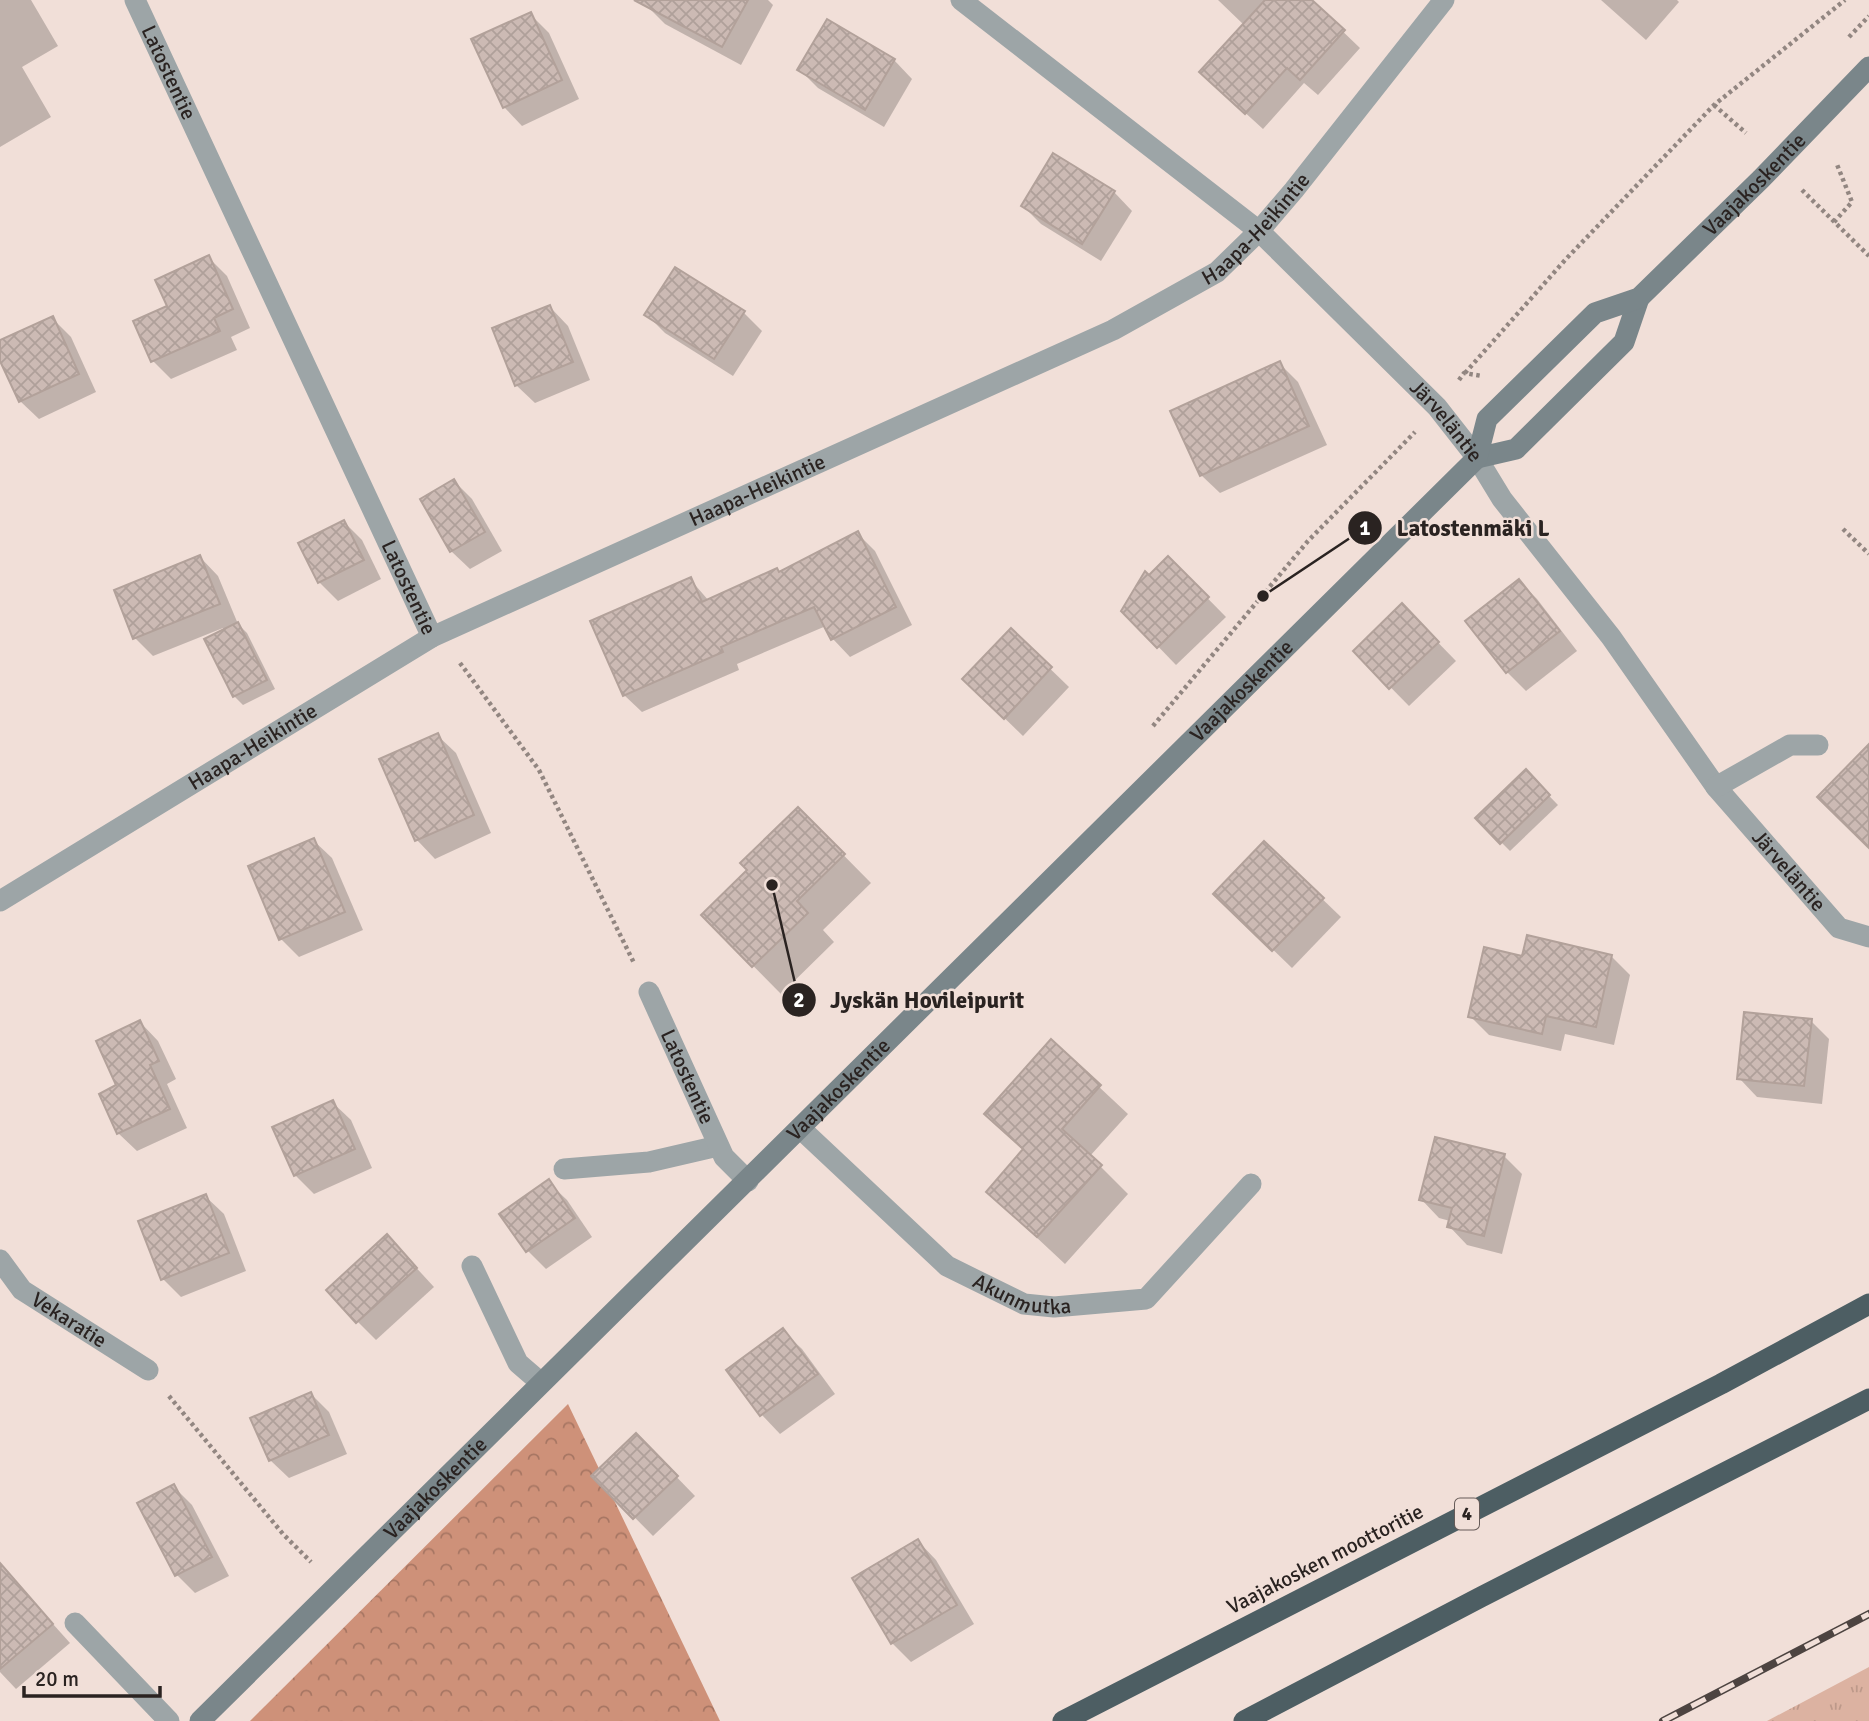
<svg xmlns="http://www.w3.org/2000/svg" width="1869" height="1721" font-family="Signika,sans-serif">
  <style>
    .grass { fill: url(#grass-tufts) }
    .forest { fill: url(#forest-crowns) }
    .shadow { fill: #0003 }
    .building { fill: url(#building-cross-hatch); stroke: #b2a19a; stroke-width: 2 }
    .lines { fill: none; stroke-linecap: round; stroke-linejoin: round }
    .path { stroke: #928681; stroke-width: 4.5; stroke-dasharray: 3.5 3.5; stroke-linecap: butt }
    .lane { stroke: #9da5a7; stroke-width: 21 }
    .street { stroke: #9da5a7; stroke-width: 21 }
    .secondary { stroke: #7a868a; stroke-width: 21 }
    .highway { stroke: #4d5e63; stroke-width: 21 }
    .rail-casing { stroke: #4d4441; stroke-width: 8 }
    .rail { stroke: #f1dfd8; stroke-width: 5; stroke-dasharray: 16; stroke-linecap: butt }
    .labels { text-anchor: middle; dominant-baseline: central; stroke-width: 5; stroke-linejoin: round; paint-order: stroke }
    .shield { fill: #f1dfd8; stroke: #665b58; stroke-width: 2 }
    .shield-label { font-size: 19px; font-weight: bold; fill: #2a2321 }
    .street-label { font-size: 21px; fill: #2a2321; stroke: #f1dfd8 }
    .leader { fill: none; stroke: #2a2321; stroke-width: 2.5 }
    .callout-dot { fill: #2a2321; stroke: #f1dfd8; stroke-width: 2.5 }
    .mark-label { font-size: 21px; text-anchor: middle; font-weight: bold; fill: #fff }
    .callout-label { font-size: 23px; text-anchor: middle; font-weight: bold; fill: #2a2321; stroke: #f1dfd8; stroke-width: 5; stroke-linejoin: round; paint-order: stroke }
  </style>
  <defs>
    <pattern id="grass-tufts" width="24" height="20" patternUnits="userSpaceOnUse" patternTransform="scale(1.75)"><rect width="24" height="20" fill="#dcb2a1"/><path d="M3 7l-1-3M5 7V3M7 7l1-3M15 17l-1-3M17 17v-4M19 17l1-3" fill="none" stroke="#bd998a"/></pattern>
    <pattern id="forest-crowns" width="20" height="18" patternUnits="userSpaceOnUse" patternTransform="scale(1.75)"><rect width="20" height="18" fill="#ce9179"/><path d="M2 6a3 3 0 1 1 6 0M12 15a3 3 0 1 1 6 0" fill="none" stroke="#a77663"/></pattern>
    <pattern id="building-cross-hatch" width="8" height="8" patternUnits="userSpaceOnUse" patternTransform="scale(1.75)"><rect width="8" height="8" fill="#ccbab4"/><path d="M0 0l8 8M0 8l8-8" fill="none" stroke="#afa09a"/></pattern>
  </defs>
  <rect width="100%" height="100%" fill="#f1dfd8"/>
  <!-- grass -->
  <polygon class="grass" points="1869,1667 1869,1721 1767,1721"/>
  <!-- forest -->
  <polygon class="forest" points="568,1404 720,1721 250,1721"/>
  <!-- shadow -->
  <g class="shadow">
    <polygon points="0,0 31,0 58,46 22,67 51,117 0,147"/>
    <polygon points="649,0 768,0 773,5 741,65 665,24 646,5"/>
    <polygon points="1218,0 1310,0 1360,48 1318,95 1304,83 1263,129 1218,88 1244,25"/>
    <polygon points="1601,0 1677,0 1679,2 1646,40"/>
    <polygon points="530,14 549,33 579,99 522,126 504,107"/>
    <polygon points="894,60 912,79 884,127 818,88 799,69"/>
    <polygon points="1114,192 1132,211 1101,261 1041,224 1023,206"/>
    <polygon points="208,257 227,276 250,328 231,337 237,350 171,379 153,361 169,306"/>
    <polygon points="550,307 568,326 590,380 535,403 516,385"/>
    <polygon points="744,313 762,331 733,376 665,333 647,315"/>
    <polygon points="53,319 71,337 96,392 39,419 20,401 0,357 0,342"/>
    <polygon points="1279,363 1298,382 1327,445 1220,493 1201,475"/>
    <polygon points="454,481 472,499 502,551 470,569 451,551"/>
    <polygon points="344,522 362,540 381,579 338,601 319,582"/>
    <polygon points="857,533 875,551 912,625 850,657 833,639 826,626 737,664 739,670 642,712 624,695 690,579 709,601 780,573"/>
    <polygon points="200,557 218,576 238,624 247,633 275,689 243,705 234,696 223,628 153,656 135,638"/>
    <polygon points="1168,558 1226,617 1176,665 1123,610 1149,577"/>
    <polygon points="1519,581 1537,599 1577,651 1526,691 1507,672 1467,621"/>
    <polygon points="1420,624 1456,661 1409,706 1355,651"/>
    <polygon points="1011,631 1069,687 1023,736 983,697"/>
    <polygon points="437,735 456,753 491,833 435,859 417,840"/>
    <polygon points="1525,771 1558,805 1510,851 1477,818"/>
    <polygon points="798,809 871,883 823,930 834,942 781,994 703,915 750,870"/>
    <polygon points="313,840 332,858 363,930 299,957 281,939"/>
    <polygon points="1264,843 1341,917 1292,968 1215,894"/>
    <polygon points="1611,956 1630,975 1614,1045 1565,1034 1561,1051 1489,1035 1470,1016 1523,958"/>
    <polygon points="1811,1021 1829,1039 1822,1104 1757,1097 1739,1078"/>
    <polygon points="140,1022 158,1041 176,1079 167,1084 187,1128 137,1151 118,1133 119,1086"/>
    <polygon points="1051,1042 1128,1114 1090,1156 1128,1194 1065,1264 988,1192 1024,1151 986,1114"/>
    <polygon points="332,1102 351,1120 372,1168 314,1194 295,1175"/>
    <polygon points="1504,1156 1522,1174 1502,1254 1467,1245 1449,1226 1450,1221 1439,1218 1421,1199"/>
    <polygon points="548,1182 567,1200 592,1237 546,1269 528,1251 502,1214"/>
    <polygon points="205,1196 224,1214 246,1271 181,1297 163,1279"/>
    <polygon points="387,1236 434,1287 376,1340 357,1321"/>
    <polygon points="783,1331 802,1349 835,1394 780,1434 762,1415 728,1370"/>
    <polygon points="311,1394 329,1412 347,1454 289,1478 270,1460"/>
    <polygon points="636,1435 695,1496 653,1536 594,1476"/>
    <polygon points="173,1486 192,1505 229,1576 195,1593 177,1575"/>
    <polygon points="918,1541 936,1560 974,1624 911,1662 892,1643"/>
    <polygon points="0,1565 70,1643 16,1689 0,1672"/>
  </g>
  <!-- building -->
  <g class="building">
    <polygon points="634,0 748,0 722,47"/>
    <polygon points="1265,0 1312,0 1345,30 1300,80 1287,68 1245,114 1199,72"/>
    <polygon points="531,12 562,80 503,108 471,39"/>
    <polygon points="827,19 895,59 865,110 797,70"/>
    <polygon points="1053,153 1115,191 1082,244 1021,206"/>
    <polygon points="209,255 233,309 214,318 220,331 151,362 133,321 167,306 155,280"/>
    <polygon points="675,267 745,311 714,359 644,315"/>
    <polygon points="550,305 573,362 515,386 492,328"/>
    <polygon points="53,316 79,374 19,402 0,361 0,340"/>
    <polygon points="1280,361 1309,426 1200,476 1170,411"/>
    <polygon points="454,479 485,532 450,552 420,499"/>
    <polygon points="344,520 364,560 318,583 298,543"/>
    <polygon points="858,531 896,607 831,640 814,607 721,647 723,652 623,696 590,621 691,577 702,602 777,568 779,572"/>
    <polygon points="200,555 220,604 133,639 114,590"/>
    <polygon points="1168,556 1209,597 1157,648 1121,611 1145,571 1149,575"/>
    <polygon points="1519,579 1560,631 1506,673 1465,621"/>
    <polygon points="1402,603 1439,642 1389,689 1353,651"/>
    <polygon points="238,622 267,680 233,697 204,639"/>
    <polygon points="1011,628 1052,667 1004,719 962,679"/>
    <polygon points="438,733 474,815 415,841 379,759"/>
    <polygon points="1869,744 1869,848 1817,797"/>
    <polygon points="1526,769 1550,795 1500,844 1475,818"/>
    <polygon points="798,807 845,854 797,901 808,913 752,967 701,915 747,870 740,863"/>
    <polygon points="314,838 345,912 279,940 248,866"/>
    <polygon points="1264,841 1324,898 1272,951 1213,894"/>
    <polygon points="1527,935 1612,955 1596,1027 1546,1016 1542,1034 1468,1017 1484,947 1522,956"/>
    <polygon points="1744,1012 1812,1019 1804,1086 1737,1079"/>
    <polygon points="140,1020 159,1061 150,1065 170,1109 117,1134 99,1094 116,1085 96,1041"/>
    <polygon points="1051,1039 1101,1085 1062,1129 1102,1165 1037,1237 986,1192 1023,1149 984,1114"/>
    <polygon points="333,1100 355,1149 294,1176 272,1127"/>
    <polygon points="1435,1137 1505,1154 1484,1236 1447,1227 1452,1208 1419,1200"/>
    <polygon points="549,1179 575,1218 526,1252 499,1214"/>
    <polygon points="206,1194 229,1253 161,1280 138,1221"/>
    <polygon points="387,1234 417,1268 356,1323 326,1290"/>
    <polygon points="783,1328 818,1374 760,1416 726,1370"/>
    <polygon points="311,1392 329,1435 269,1461 250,1418"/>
    <polygon points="636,1433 678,1476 633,1519 591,1476"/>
    <polygon points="174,1484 212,1557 175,1576 137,1503"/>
    <polygon points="918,1539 957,1605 891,1644 852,1578"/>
    <polygon points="0,1563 53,1624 0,1669"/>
  </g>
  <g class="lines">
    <!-- path -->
    <g class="path">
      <polyline points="1849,37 1869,16"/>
      <polyline points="1714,105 1746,133"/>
      <polyline points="1802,190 1869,256"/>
      <polyline points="1834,222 1852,202 1836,162"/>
      <polyline points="1465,373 1566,259 1714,105 1845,0"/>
      <polyline points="1459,380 1464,373 1482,376"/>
      <polyline points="1843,529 1869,554"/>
      <polyline points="460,663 539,770 634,963"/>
      <polyline points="1153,726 1308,541 1415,432"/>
      <polyline points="169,1396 283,1534 311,1562"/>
    </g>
    <!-- lane -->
    <g class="lane">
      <path id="s1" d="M 1477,458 L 1502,499 L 1611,637 L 1716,787 L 1839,928 L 1869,937"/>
      <polyline points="1716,787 1790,745 1818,745"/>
      <polyline points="564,1169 649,1162 718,1146"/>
      <polyline points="472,1266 518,1363 540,1382"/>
      <polyline points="75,1623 169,1721"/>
    </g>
    <!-- street -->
    <g class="street">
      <path id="s2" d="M 135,0 L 432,637"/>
      <path id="s3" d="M 961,0 L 1259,231 L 1437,407 L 1477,458"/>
      <path id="s4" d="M 0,901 L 432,637 L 1113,330 L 1217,272 L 1259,231 L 1294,190 L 1444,0"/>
      <path id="s5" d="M 649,992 L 724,1157 L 748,1181"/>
      <path id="s6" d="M 801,1129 L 947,1266 L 1024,1304 L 1054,1307 L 1146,1299 L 1251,1184"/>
      <path id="s7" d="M 0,1260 L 22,1290 L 148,1370"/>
    </g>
    <!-- secondary -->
    <g class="secondary">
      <polyline points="1477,458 1516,449 1624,342 1639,298"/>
      <path id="s8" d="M 200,1721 L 1477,458 L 1487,419 L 1538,369 L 1595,313 L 1639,298 L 1761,179 L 1869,67"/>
    </g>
    <!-- highway -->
    <g class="highway">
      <polyline points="1063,1721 1721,1384 1869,1304"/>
      <polyline points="1244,1721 1481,1597 1869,1399"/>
    </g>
    <!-- rail casing -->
    <g class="rail-casing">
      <polyline id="rail" points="1663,1721 1869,1614"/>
    </g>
    <!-- rail -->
    <use href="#rail" class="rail"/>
  </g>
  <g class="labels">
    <!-- shield labels -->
    <rect class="shield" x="1455" y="1498.5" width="24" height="31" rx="5"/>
    <g class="shield-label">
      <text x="1467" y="1514">4</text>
    </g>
    <!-- street labels -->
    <g class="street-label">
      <text stroke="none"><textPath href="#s2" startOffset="80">Latostentie</textPath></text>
      <text stroke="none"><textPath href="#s8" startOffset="2196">Vaajakoskentie</textPath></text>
      <text stroke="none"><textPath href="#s4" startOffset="1430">Haapa-Heikintie</textPath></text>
      <text stroke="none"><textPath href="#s3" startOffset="644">Järveläntie</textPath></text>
      <text stroke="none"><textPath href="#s4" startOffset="863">Haapa-Heikintie</textPath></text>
      <text stroke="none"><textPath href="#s2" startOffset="648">Latostentie</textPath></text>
      <text stroke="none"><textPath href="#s8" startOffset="1465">Vaajakoskentie</textPath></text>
      <text stroke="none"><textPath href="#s4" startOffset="296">Haapa-Heikintie</textPath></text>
      <text stroke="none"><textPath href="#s1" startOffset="518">Järveläntie</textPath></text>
      <text stroke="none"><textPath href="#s5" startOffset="93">Latostentie</textPath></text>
      <text stroke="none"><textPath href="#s8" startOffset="898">Vaajakoskentie</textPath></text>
      <text stroke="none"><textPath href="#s6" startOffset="282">Akunmutka</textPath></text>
      <text stroke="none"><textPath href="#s7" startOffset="93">Vekaratie</textPath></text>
      <text stroke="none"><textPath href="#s8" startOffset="331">Vaajakoskentie</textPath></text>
      <text transform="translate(1325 1559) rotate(-27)">Vaajakosken moottoritie</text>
    </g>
  </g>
  <!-- callouts -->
  <path class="leader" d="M1263 596L1365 528M772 885L799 1000"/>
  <g class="callout-dot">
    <circle cx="1263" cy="596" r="7"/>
    <circle cx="772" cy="885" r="7"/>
    <circle cx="1365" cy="528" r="18"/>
    <circle cx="799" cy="1000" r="18"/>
  </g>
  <g class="mark-label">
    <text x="1365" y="535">1</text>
    <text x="799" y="1007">2</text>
  </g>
  <g class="callout-label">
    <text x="1473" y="536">Latostenmäki L</text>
    <text x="927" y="1008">Jyskän Hovileipurit</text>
  </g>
  <!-- scale -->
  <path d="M24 1686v10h136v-10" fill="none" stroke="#2a2321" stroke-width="3.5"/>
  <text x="35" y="1686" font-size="21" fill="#2a2321" stroke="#f1dfd8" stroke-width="5" paint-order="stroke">20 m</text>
</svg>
